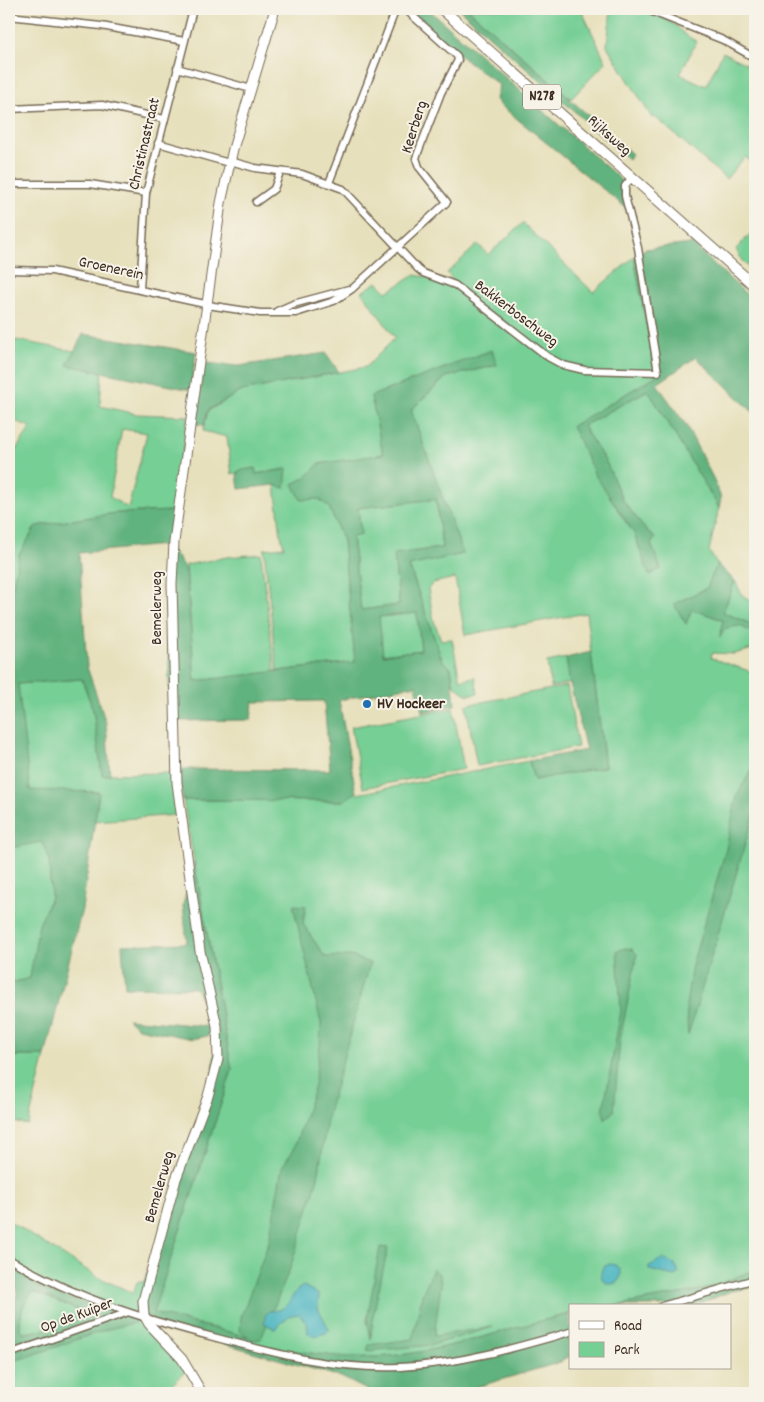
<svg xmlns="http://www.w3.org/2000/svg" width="764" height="1402" font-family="Dekko,sans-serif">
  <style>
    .green { fill: #76cf95; stroke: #587c5a; fill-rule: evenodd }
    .forest { fill: #60b27e; stroke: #4e6e4e; fill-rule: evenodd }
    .water { fill: #43b2bf; stroke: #3f6e6e }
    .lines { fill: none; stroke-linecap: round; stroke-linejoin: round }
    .street-casing { stroke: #776a55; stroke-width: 9 }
    .secondary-casing { stroke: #776a55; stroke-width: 11 }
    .primary-casing { stroke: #776a55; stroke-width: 12 }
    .street { stroke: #fff; stroke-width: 6 }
    .secondary { stroke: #fff; stroke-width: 9 }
    .primary { stroke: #fff; stroke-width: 10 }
    .poi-dot { fill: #1f6fb2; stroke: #f7f3e8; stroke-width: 2 }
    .labels { text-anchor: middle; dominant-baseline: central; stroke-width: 4; stroke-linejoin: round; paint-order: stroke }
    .shield { fill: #f7f3e8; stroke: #73665b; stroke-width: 1 }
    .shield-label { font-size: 15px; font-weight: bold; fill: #3b2a1e }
    .street-label { font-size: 16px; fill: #3b2a1e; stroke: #f7f3e8 }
    .poi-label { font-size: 16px; font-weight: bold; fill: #3b2a1e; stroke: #f7f3e8; text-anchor: start }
  </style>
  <rect width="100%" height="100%" fill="#f7f3e8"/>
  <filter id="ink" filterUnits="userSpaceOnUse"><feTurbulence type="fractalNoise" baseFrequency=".02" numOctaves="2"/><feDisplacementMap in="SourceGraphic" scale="10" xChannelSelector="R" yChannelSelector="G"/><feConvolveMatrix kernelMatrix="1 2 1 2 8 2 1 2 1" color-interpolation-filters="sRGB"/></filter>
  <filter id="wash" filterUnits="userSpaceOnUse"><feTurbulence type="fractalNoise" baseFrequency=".0096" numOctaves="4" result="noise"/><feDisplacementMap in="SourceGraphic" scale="20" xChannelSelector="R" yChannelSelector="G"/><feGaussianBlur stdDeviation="1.12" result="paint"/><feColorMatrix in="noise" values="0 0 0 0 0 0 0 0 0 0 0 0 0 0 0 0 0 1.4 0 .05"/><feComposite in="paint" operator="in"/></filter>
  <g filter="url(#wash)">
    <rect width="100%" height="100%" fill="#e7e0bc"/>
    <!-- green -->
    <g class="green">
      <polygon points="468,9 581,9 606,62 571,99"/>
      <path d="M 611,9 C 633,9 652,10 672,23 C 683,30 683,36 697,41 L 680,74 L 706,86 L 723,52 L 742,62 L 755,67 L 755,165 L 745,157 L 726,179 L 655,117 L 652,118 L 607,46 Z"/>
      <path d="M 523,223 L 593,292 L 634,257 L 656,376 L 572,426 L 620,514 L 634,533 L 650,575 L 661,569 L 651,544 L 655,538 L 643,527 L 622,499 L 607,464 L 583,426 L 648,390 L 719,508 L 709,551 L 717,564 L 707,588 L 674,604 L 686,623 L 691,609 L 723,620 L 720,636 L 726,628 L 739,625 L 754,633 L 753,647 L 755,645 L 755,657 L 753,649 L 734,654 L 712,653 L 711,658 L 755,673 L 755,1270 L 706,1289 L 615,1306 L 570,1306 L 570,1314 C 506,1328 444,1353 378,1357 C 338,1359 297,1351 257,1345 L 250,1350 L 249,1337 L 153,1313 L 232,1070 L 183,800 L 343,801 L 356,792 L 357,794 L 529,761 L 534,780 L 605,766 L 586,613 L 465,635 L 455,578 L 433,583 L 428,589 L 434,621 L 441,640 L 452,639 L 460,680 L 475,677 L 478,693 L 468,695 L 454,685 L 451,668 L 442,660 L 409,565 L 463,554 L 411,410 L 446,377 L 497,365 L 492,350 L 372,396 L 383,455 L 319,464 L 306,477 L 319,499 L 329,507 L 343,541 L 356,662 L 277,671 L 264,549 L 284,547 L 281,536 L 275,485 L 286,469 L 256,474 L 255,468 L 232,474 L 227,437 L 203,431 L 208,411 L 242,391 L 366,367 L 395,338 L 362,292 L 377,282 L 387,292 L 414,275 L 454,281 L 447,273 L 478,244 L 488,255 Z"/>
      <polygon points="755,229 755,273 742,261 736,249"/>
      <path d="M 16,340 L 74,351 L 68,365 L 102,372 L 100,406 L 137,414 L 188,416 L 175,511 L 116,513 L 36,526 L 19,555 L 12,589 L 9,592 L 9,460 L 31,427 L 9,419 L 9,354 ZM 122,429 L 147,433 L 128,508 L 110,497 Z"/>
      <polygon points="436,499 442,548 394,554 399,605 361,610 352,536 361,535 358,508"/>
      <polygon points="261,554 275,673 195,681 186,565 227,557"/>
      <polygon points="735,581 742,595 755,603 755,626 723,612"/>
      <polygon points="417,613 421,650 383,655 378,617"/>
      <polygon points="566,658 571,683 551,687 547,662"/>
      <polygon points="82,679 93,710 102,774 173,773 177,815 95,821 99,792 30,791 17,684"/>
      <polygon points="567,686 578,747 477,766 466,705"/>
      <polygon points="453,708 464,769 363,788 351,727"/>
      <polygon points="34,842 42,842 49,858 51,897 39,925 30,978 11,983 12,980 9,979 9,848"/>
      <polygon points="14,1056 45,1056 28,1125 9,1121 9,1074"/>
      <path d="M 9,1221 L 98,1277 L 133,1293 L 137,1282 L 144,1282 L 149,1329 L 185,1372 L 164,1393 L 9,1393 L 9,1362 C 54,1350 96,1328 143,1321 C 118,1313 52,1298 33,1283 C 24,1276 19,1266 9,1259 Z"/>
      <path d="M 34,1292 L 99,1318 L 65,1318 L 43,1330 L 25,1333 L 20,1330 C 20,1314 22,1301 34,1292 Z"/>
    </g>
    <!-- forest -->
    <g class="forest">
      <polygon points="409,9 428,9 620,179 625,207 499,104 496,99 499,85 458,54"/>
      <polygon points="459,9 468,9 632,154 628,159"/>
      <polygon points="692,244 755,302 755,414 696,357 657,384 686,425 714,480 721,498 719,508 648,390 583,426 607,464 622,499 643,527 655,538 651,544 661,569 649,575 634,533 595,475 572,426 656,376 634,257 645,249"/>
      <polygon points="83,334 196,352 191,390 67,365"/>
      <path d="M 492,350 L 497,365 L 446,377 L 411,410 L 463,554 L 409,566 L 442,660 L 451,668 L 455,705 L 422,712 L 416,685 L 339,700 L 356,792 L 343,801 L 183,800 L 177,769 L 330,770 L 324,701 L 253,702 L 251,720 L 170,721 L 167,591 L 170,547 L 164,545 L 79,553 L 87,667 L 106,723 L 110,775 L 102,775 L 93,710 L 82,679 L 18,684 L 30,790 L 99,792 L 82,909 L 45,1056 L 14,1056 L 9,1074 L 9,980 L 12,980 L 12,983 L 30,978 L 39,925 L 51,897 L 49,858 L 42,842 L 9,848 L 9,592 L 12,589 L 19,555 L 36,526 L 116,513 L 175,511 L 170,547 L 186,570 L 195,681 L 355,662 L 343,541 L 329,507 L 319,499 L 301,500 L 293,484 L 306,477 L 319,464 L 383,454 L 371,396 ZM 436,499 L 442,548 L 394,554 L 399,605 L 361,610 L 352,537 L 361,535 L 358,508 ZM 417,613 L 421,650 L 383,655 L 379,617 Z"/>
      <polygon points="326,353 339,372 242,391 208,410 204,425 195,424 204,363 239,366"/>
      <polygon points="255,468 256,474 287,469 285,488 275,485 239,489 237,474 242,470"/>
      <polygon points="717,564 735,581 723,612 755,626 755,645 753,649 754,633 740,626 726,628 720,637 723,620 692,609 686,624 674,604 707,588"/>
      <polygon points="591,652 605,767 534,780 529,761 586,750 569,679 566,658"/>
      <polygon points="755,764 755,811 688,1035 686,1005 692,965 726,849 737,795"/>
      <path d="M 194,861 L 232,1070 L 153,1313 L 249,1337 L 252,1338 L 250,1349 L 257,1345 C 297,1351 338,1359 378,1357 C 444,1353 506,1328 570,1314 L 570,1357 L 563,1359 L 561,1362 L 456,1393 L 373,1393 L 341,1377 L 145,1321 C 97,1328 55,1350 9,1362 L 9,1312 L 17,1295 L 15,1281 L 9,1276 L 9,1259 C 19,1266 24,1276 33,1284 C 53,1298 118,1313 144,1320 L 144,1282 L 213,1075 L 216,1034 L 193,1039 L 138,1028 L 128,1019 L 214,1027 L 196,988 L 125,987 L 122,945 L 187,943 L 183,905 ZM 34,1292 L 96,1317 L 65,1318 L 43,1330 L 25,1333 L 20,1330 C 20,1315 22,1301 34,1292 Z"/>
      <polygon points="293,905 306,906 303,924 325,957 351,956 370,963 328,1113 318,1178 291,1266 261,1339 253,1340 240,1331 241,1317 269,1242 282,1167 294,1149 313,1091 320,1046 321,1023"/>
      <polygon points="625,948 632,949 637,954 620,1040 614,1111 605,1119 603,1111 621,1011 617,951"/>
      <polygon points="380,1247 388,1248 373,1316 371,1339 367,1320"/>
      <polygon points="433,1269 440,1275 441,1285 434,1336 493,1327 432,1345 367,1351 369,1345 413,1339 422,1295"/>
      <polygon points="755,1270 755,1287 731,1291 693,1306 615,1306 706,1289"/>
    </g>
    <!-- water -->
    <g class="water">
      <polygon points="662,1259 675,1264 679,1272 677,1275 674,1276 649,1270 649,1266"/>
      <circle cx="611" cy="1274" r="10"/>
      <path d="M 304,1286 L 319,1295 L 318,1308 L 329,1329 L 326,1333 L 316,1336 L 308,1334 L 307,1323 L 299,1314 L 289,1316 L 275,1329 L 264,1323 L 265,1316 L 269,1311 C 293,1312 288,1292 304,1286 Z"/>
    </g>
  </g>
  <g filter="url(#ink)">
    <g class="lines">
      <!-- street casing -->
      <g class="street-casing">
        <g id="street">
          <polyline points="645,9 723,40 755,58"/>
          <polyline points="9,16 101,26 184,41"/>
          <polyline points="177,68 251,89"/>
          <polyline points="9,109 102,105 164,119"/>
          <polyline points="158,143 229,163"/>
          <polyline points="230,161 255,168 302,174 343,189 418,269 423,273 455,285 548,357 563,365 584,370 658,372 638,248 625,196 625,186 632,177"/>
          <polyline points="329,183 396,9"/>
          <polyline points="9,184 90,184 146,193"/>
          <polyline points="256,202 274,189 280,172"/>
          <polyline points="9,270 52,271 214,306 260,313 296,313 334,301 352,289 447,202 419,167 416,158 441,93 458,60 457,56 405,9"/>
          <polyline points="140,289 146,193 193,9"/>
          <polyline points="277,311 293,304 349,289"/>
          <path d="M 9,1259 C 75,1298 144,1319 217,1338 C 277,1354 337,1370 400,1367 C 458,1364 515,1348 570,1332"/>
          <polyline points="662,1306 755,1279"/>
          <polyline points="9,1354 126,1313"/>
        </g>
      </g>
      <!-- secondary casing -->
      <g class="secondary-casing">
        <polyline id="secondary" points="202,1393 182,1359 149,1324 144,1315 143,1301 176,1179 208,1096 218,1059 217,1026 200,951 177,783 172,584 174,542 221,203 233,149 275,9"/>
      </g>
      <!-- primary casing -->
      <g class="primary-casing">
        <polyline id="primary" points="442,9 755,286"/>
      </g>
      <!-- street -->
      <use href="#street" class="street"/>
      <!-- secondary -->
      <use href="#secondary" class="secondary"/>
      <!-- primary -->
      <use href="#primary" class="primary"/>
    </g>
  </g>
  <!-- markers -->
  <circle class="poi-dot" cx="367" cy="704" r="5"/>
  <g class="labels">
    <!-- shield labels -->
    <rect class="shield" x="523" y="84.5" width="38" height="25" rx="4"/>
    <g class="shield-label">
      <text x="542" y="97">N278</text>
    </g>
    <!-- street labels -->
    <g class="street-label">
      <text transform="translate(415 127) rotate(-72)">Keerberg</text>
      <text transform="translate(609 136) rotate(42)">Rijksweg</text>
      <text transform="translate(145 144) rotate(-77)">Christinastraat</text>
      <text transform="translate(111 269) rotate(12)">Groenerein</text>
      <text transform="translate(516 314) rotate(37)">Bakkerboschweg</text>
      <text transform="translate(157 608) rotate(-90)">Bemelerweg</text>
      <text transform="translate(160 1187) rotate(-74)">Bemelerweg</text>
      <text transform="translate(77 1316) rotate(-20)">Op de Kuiper</text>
    </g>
    <!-- poi labels -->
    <g class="poi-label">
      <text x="377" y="704">HV Hockeer</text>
    </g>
  </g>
  <!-- margin -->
  <rect width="764" height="1402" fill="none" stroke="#f7f3e8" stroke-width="30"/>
  <!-- legend -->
  <rect x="569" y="1304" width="162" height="65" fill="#f7f3e8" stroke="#aca397"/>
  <rect x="579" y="1321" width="25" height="8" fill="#ffffff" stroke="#aca397"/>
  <text x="614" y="1330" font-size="15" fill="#3b2a1e">Road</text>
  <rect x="579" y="1342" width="25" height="15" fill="#76cf95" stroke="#aca397"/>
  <text x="614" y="1354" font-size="15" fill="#3b2a1e">Park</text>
</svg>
